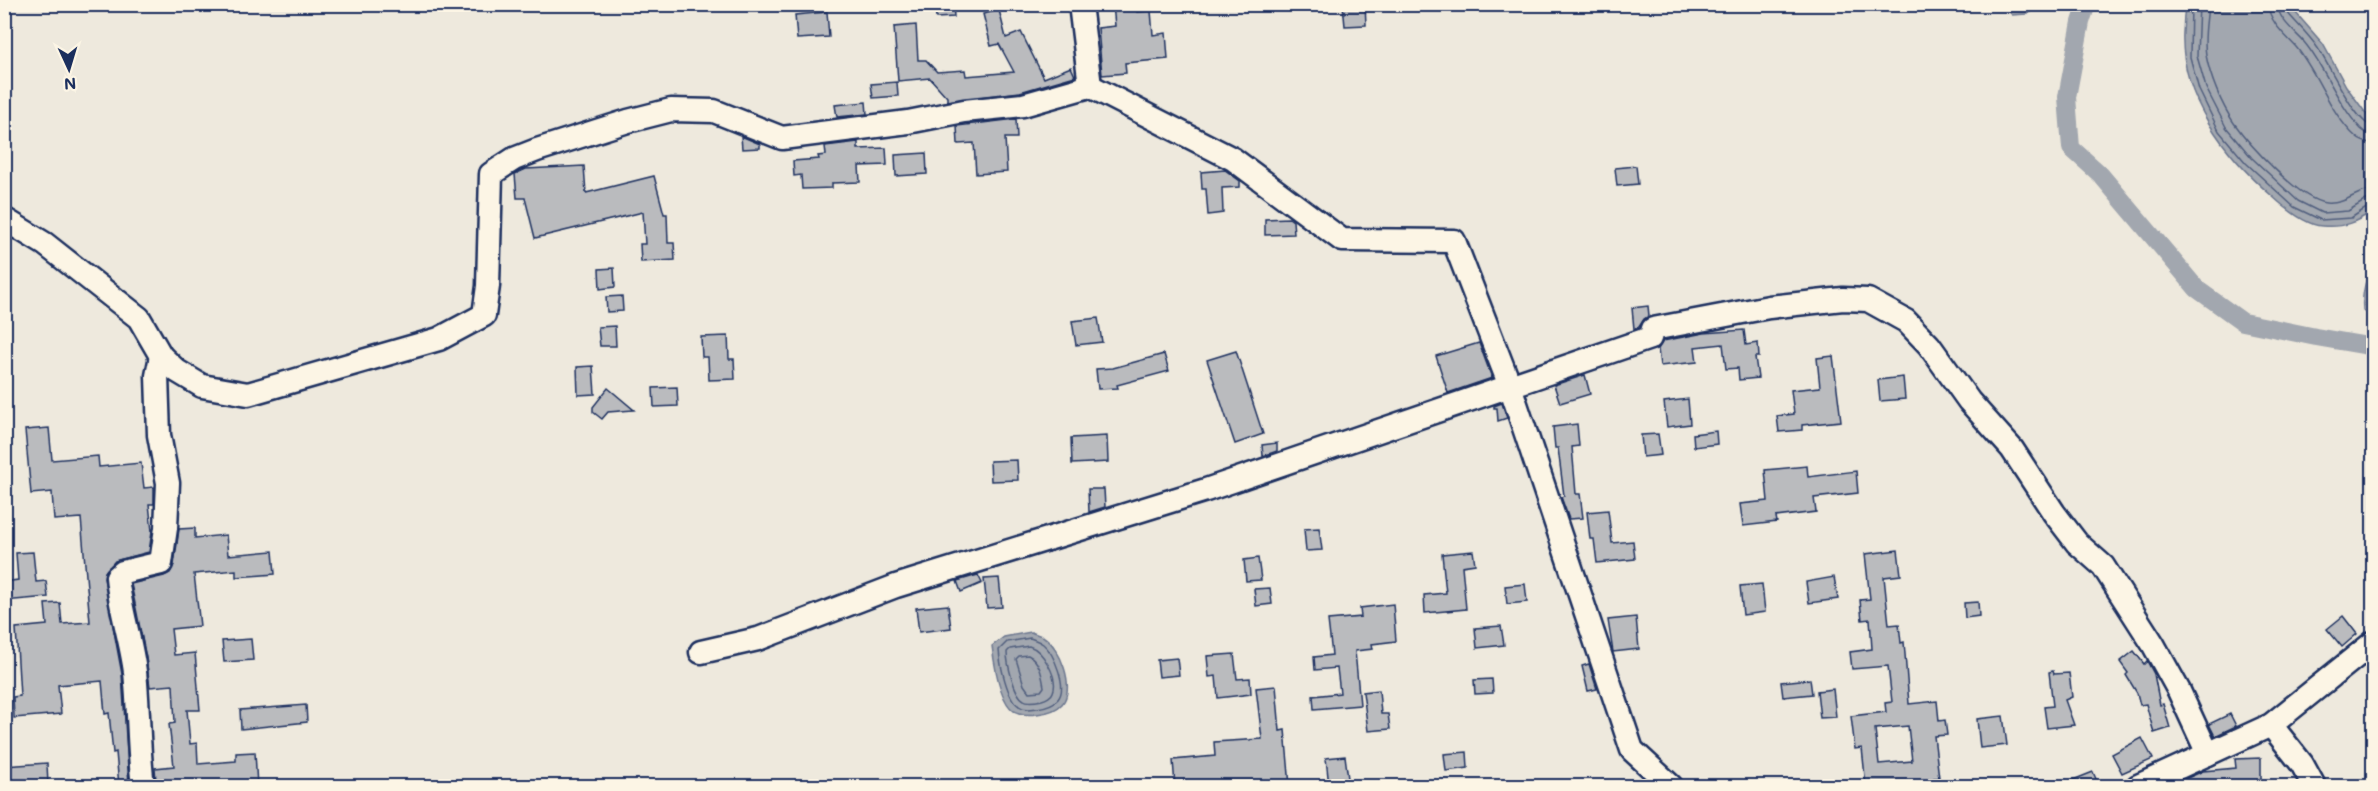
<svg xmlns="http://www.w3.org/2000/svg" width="2378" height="791" font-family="Mali,sans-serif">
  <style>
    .water { fill: #a2a7af; stroke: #6c778f; stroke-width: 1.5 }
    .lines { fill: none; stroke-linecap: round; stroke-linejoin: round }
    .shore { stroke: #515f7e; stroke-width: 1.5 }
    .canal { stroke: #a2a7af; stroke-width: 18 }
    .building { fill: #babbbe; stroke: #1b2f5e; stroke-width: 1.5; fill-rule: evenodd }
    .minor-casing { stroke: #1b2f5e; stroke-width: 27 }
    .minor { stroke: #fcf5e5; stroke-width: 22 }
  </style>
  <rect width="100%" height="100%" fill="#eee9dd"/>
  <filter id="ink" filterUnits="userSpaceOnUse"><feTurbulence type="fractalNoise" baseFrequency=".0167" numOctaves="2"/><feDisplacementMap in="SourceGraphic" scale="12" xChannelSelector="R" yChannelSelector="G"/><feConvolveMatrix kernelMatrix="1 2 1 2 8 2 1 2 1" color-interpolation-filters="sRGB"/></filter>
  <g filter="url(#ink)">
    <!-- water -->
    <g class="water">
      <polygon points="2004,5 2041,5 2027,14 2012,15"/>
      <path d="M 2186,5 L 2289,5 L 2323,44 L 2346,86 L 2373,123 L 2373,211 C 2356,222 2344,228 2322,226 C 2305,225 2284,207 2272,196 C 2225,155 2180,97 2183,32 C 2184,23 2183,13 2186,5 Z"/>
      <path d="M 2373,260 L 2374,318 L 2373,318 L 2363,310 C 2361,293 2367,277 2373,260 Z"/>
      <path d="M 1031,632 C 1035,634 1040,635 1044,637 C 1060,647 1076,688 1062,704 C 1056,711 1046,713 1037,714 C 1028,715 1022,715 1014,711 C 1000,702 994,662 992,646 L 1004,637 Z"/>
    </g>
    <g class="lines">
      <!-- shore -->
      <g class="shore">
        <polyline points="2191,4 2190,57 2199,90 2219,131 2246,163 2294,207 2321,220 2351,218 2368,207 2374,206"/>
        <polyline points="2199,4 2197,56 2206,88 2226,127 2252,158 2298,201 2322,213 2348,211 2366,200 2374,199"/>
        <path d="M 2208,4 C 2207,21 2203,38 2206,55 C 2210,77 2221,104 2234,123 C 2249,144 2300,201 2326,203 C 2347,205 2355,190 2374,190"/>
        <path d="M 2268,4 C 2269,22 2285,35 2296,47 C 2318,73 2330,114 2356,137 C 2361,142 2367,143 2374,143"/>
        <path d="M 2277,4 C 2278,19 2295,32 2304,42 C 2326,68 2337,104 2361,129 C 2365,133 2368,134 2374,134"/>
        <path d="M 2285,4 L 2286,11 C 2296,23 2308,34 2317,47 C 2328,62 2356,125 2374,127"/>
        <path d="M 1030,638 C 1035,640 1039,641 1043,644 C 1054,653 1068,687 1058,699 C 1053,705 1044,707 1037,708 C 1030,709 1025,710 1019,706 C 1007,699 1000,664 999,650 L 1007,642 Z"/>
        <path d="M 1029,646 C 1043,650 1059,678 1053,692 C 1052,696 1046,699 1042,700 C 1037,701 1028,703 1024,700 C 1014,695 1007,663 1007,652 L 1010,649 Z"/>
        <path d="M 1028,655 C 1040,661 1042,675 1044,687 L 1041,691 L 1029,692 L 1024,685 L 1016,659 L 1019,656 Z"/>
      </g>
      <!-- canal -->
      <polyline class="canal" points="2087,4 2081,22 2067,97 2071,148 2100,174 2197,289 2243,322 2316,337 2374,347"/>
    </g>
    <!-- building -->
    <g class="building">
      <polygon points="935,4 953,4 954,17 936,18"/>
      <polygon points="1113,4 1136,4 1137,12 1151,11 1153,35 1166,33 1168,59 1125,63 1126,73 1102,75 1098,28 1115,26"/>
      <polygon points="1365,4 1366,25 1345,26 1343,5"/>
      <polygon points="999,10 1006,38 1021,32 1044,78 1071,67 1075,76 1020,92 947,101 947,97 930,78 898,81 894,27 916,25 918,60 926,60 937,72 965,70 966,76 1014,72 999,44 991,46 983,14"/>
      <polygon points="827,12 829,37 797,39 795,15"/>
      <polygon points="897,82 898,96 873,98 871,84"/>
      <polygon points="866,102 867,114 837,117 835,105"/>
      <polygon points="1016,119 1017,138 1005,138 1007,172 976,174 974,143 958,144 957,126"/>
      <polygon points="741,136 760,144 760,148 742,149"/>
      <polygon points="858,142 858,149 886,148 887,165 859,166 860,182 832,183 832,188 802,189 801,175 794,176 793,161 819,159 818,156 826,155 825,146"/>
      <polygon points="926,153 927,174 896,176 895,155"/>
      <polygon points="584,166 586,193 654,176 664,214 667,214 668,243 674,243 675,260 641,262 640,244 645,244 643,212 535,238 525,198 517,198 515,174 526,169"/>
      <polygon points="1636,166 1638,184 1617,186 1615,168"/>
      <polygon points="1225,170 1240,181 1240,187 1222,188 1223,213 1208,215 1206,189 1202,189 1201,172"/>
      <polygon points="1289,218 1293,221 1294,234 1265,235 1265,219"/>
      <polygon points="614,268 615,287 600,289 599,269"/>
      <polygon points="622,296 623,311 607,312 606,297"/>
      <polygon points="1648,306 1649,316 1644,319 1639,327 1634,329 1632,308"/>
      <polygon points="1098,318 1102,342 1076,345 1072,321"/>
      <polygon points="615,326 616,346 600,346 598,327"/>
      <polygon points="1744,330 1746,345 1758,343 1759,357 1755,357 1758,378 1739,380 1738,368 1726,369 1723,344 1695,347 1697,362 1660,366 1658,349 1663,341 1704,333"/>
      <polygon points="728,336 729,359 734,359 735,379 709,380 708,357 702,357 701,337"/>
      <polygon points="1479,343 1492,378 1448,393 1436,356"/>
      <polygon points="1236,351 1263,434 1235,444 1207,360"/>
      <polygon points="1164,354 1169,371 1117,385 1118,388 1098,389 1096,369 1113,368"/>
      <polygon points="1833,356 1841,421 1802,425 1802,430 1779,432 1777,416 1794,414 1791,390 1820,387 1817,358"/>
      <polygon points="593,366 595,394 578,395 577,367"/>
      <polygon points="1585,375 1590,394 1560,403 1554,385"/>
      <polygon points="1903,377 1905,399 1880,401 1878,380"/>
      <polygon points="677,387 678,406 654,407 653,388"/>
      <polygon points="608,388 634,410 608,412 602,419 593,412 593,407"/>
      <polygon points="1688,399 1690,424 1667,427 1664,402"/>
      <polygon points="1502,403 1507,418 1498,421 1497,408 1494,408 1494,406"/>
      <polygon points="1577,424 1579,446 1572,447 1576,494 1580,494 1583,518 1569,519 1561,497 1564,496 1558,448 1555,448 1553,427"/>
      <polygon points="49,428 52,460 98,456 99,467 141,463 144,488 154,487 154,504 149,504 152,531 149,552 115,561 105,572 104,578 122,674 129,785 119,786 116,752 113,753 109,713 105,714 102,681 58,685 61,714 14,718 13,697 20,696 16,628 47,625 45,604 60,603 62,624 90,622 81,518 54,520 52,492 31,494 25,430"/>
      <polygon points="1716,431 1717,444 1694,447 1693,434"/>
      <polygon points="1658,434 1661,455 1643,457 1641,435"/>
      <polygon points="1107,436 1108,462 1072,464 1071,438"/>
      <polygon points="1277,443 1277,451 1263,456 1262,445"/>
      <polygon points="1017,460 1018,480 991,481 990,461"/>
      <polygon points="1807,466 1808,477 1856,471 1858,493 1814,498 1816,512 1776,517 1777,522 1743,526 1740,504 1768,501 1765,470"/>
      <polygon points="1088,489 1104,489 1105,507 1089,512"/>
      <polygon points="1608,510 1612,543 1633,541 1635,559 1597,563 1594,539 1590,539 1587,512"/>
      <polygon points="195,528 195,538 226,535 228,555 273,551 275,574 236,577 236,570 194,574 200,626 171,629 174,655 195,653 200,710 187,710 190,744 197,743 198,764 236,761 236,753 255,752 257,786 165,786 165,780 156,781 155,768 174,766 169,724 175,723 173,685 150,687 146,658 131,584 164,576 170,573 174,565 179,529"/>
      <polygon points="1319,528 1322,550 1306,551 1304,529"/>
      <path d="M 1898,550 L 1901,575 L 1884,577 L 1889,625 L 1899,624 L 1901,643 L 1904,642 L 1909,704 L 1937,701 L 1939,721 L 1945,720 L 1947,735 L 1934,736 L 1939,778 L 1934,778 L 1935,786 L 1866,786 L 1862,748 L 1855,749 L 1851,716 L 1886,712 L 1885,703 L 1892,702 L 1888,666 L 1852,669 L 1850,652 L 1872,649 L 1870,619 L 1862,620 L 1860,600 L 1870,599 L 1865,554 ZM 1908,726 L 1912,761 L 1879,764 L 1875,729 Z"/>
      <polygon points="1473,551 1475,564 1462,566 1466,609 1425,613 1424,595 1446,593 1442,554"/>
      <polygon points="33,552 36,582 46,581 48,597 4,601 4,582 18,580 16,553"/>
      <polygon points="1258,558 1261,580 1246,581 1244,560"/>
      <polygon points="978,575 982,583 961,592 957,581"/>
      <polygon points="1834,577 1838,599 1809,603 1806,582"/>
      <polygon points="999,578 1002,607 987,608 984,579"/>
      <polygon points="1525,584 1527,602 1507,604 1505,586"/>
      <polygon points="1762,584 1765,612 1743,615 1740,586"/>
      <polygon points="1270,588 1272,604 1256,606 1254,589"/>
      <polygon points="1978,602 1979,616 1965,618 1964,603"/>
      <polygon points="1393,604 1396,641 1372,644 1373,649 1355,651 1360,705 1314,709 1313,696 1340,693 1337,668 1315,670 1314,657 1332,655 1328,620 1361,617 1360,608"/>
      <polygon points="948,605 951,628 919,632 916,608"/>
      <polygon points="2343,616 2357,634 2342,647 2327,629"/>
      <polygon points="1636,617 1639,649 1613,652 1608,620"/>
      <polygon points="1501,626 1504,645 1477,648 1475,628"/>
      <polygon points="251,639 253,660 224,662 222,641"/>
      <polygon points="2134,651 2144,664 2147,661 2154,674 2160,705 2163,704 2170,728 2154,733 2146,704 2140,705 2137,693 2126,675 2128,673 2120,662"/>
      <polygon points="1234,654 1237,679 1250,678 1251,694 1218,698 1216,676 1209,677 1207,656"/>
      <polygon points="1177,658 1179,675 1159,677 1157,660"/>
      <polygon points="1589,664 1597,689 1588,691 1582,666"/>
      <polygon points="2053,671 2054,674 2069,673 2072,697 2065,700 2074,725 2047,728 2044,707 2053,706 2049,672"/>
      <polygon points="1492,679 1493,693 1475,694 1474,680"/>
      <polygon points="1810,679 1812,694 1783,697 1781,682"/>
      <polygon points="1276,686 1280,731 1285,730 1290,786 1175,786 1173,760 1215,756 1214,742 1262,739 1256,688"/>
      <polygon points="1833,689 1836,717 1820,718 1817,691"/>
      <polygon points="1379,690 1381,714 1388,714 1390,729 1368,731 1363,692"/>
      <polygon points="306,705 307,722 241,729 240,710"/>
      <polygon points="2230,714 2236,726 2215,736 2209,724"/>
      <polygon points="2003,716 2007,745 1980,748 1977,719"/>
      <polygon points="2142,738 2153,759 2122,773 2112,754"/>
      <polygon points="1467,752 1468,768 1446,771 1444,754"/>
      <polygon points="1345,756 1349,786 1329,786 1326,758"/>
      <polygon points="2261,758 2261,784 2236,785 2236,783 2181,786 2181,781 2203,771 2236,768 2235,759"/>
      <polygon points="47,763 48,786 4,786 4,766"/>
      <polygon points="2093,772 2099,786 2058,786"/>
    </g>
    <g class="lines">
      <!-- minor casing -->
      <g class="minor-casing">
        <g id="minor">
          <polyline points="1080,4 1090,86"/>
          <polyline points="4,219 45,244 139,318 161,356 177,371 202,386 248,394 439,339 484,315 488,286 491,174 514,159 537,150 628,121 671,110 714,111 782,138 908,122 964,111 1023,105 1090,86 1233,159 1342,240 1454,241 1510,386 1632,750 1671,786"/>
          <polyline points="701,652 758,639 896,586 1206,490 1650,338 1653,329 1769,307 1843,299 1868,300 1906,321 1929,345 1969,401 2012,449 2054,513 2077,543 2103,566 2153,644 2179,691 2208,754"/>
          <polyline points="2271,725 2302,764 2314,786"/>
          <path d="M 143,786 C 138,748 139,710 135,672 C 131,640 120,609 117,577 L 123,572 L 161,563 L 166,528 L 168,483 L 159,435 L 157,376 L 161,356"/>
          <polyline points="2138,786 2271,725 2374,642"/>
        </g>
      </g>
      <!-- minor -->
      <use href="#minor" class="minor"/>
    </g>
  </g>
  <!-- margin -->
  <rect width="2378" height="791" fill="none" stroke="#fcf5e5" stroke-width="24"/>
  <rect x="12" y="12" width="2354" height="767" fill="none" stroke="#1b2f5e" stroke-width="2" filter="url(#ink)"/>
  <!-- north arrow -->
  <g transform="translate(69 69) rotate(176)" stroke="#fcf5e5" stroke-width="4.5" paint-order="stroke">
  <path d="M0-4.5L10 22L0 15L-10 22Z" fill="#1b2f5e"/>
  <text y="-9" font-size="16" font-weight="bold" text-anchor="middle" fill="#1b2f5e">N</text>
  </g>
</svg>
